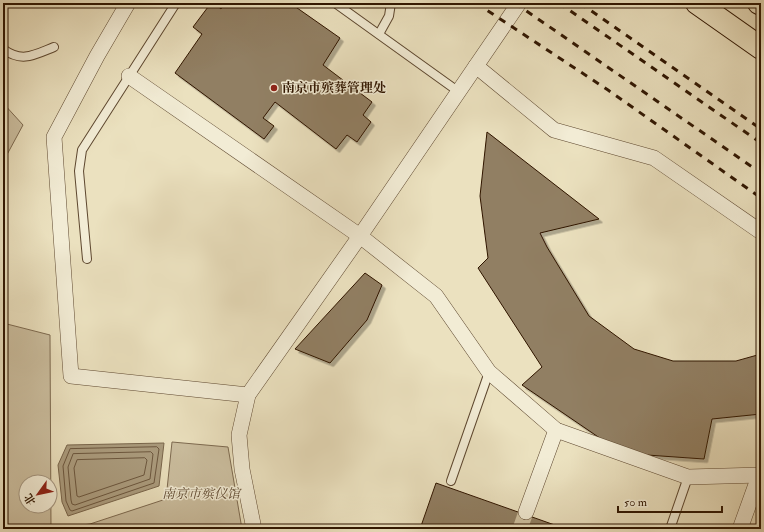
<svg xmlns="http://www.w3.org/2000/svg" width="764" height="532" font-family="'IM FELL Double Pica','Noto Serif SC',serif">
  <style>
    .green { fill: #cbbe9f; stroke: #7d6a50; fill-rule: evenodd }
    .water { fill: #ab9c7e; stroke: #79664c }
    .lines { fill: none; stroke-linecap: round; stroke-linejoin: round }
    .shore { stroke: #6d583f; stroke-width: 1 }
    .building { fill: #917f63; stroke: #2f1500; filter: url(#shadow) }
    .street-tunnel { stroke: #cfc2a2; stroke-width: 15; stroke-dasharray: 15 8; stroke-linecap: butt }
    .lane-casing { stroke: #5e4830; stroke-width: 10 }
    .street-casing { stroke: #5e4830; stroke-width: 16 }
    .primary-casing { stroke: #2f1500; stroke-width: 24 }
    .lane { stroke: #f2ecd5; stroke-width: 8 }
    .street { stroke: #f2ecd5; stroke-width: 15 }
    .primary { stroke: #ebe1bf; stroke-width: 22 }
    .rail { stroke: #2f1500; stroke-width: 3; stroke-dasharray: 7 7; stroke-linecap: butt }
    .poi-dot { fill: #8f2418; stroke: #f2ecd5; stroke-width: 1.5 }
    .labels { text-anchor: middle; dominant-baseline: central; stroke-width: 3; stroke-linejoin: round; paint-order: stroke }
    .poi-label { font-size: 13px; font-weight: bold; fill: #2f1500; stroke: #f2ecd5; text-anchor: start }
    .park-label { font-size: 13px; font-style: italic; fill: #5e4830; stroke: #f2ecd5 }
  </style>
  <defs>
    <filter id="shadow"><feDropShadow dx="3.5" dy="3.5" stdDeviation="0" flood-color="#0004"/></filter>
  </defs>
  <rect width="100%" height="100%" fill="#ebe1bf"/>
  <filter id="stains"><feTurbulence type="fractalNoise" baseFrequency=".005" numOctaves="4"/><feColorMatrix values="0 0 0 0 .2 0 0 0 0 .09 0 0 0 0 .02 0 0 0 .5 -.17"/></filter>
  <radialGradient id="worn" r=".72"><stop offset=".6" stop-color="#630" stop-opacity="0"/><stop offset="1" stop-color="#630" stop-opacity=".3"/></radialGradient>
  <!-- green -->
  <g class="green">
    <polygon points="3,103 23,125 3,162"/>
    <path d="M 3,323 L 50,335 L 51,529 L 90,524 L 166,499 L 172,442 L 228,447 L 242,529 L 3,529 ZM 26,482 L 50,482 L 50,506 L 26,506 Z"/>
  </g>
  <!-- water -->
  <polygon class="water" points="164,443 159,486 68,516 62,502 58,465 67,445"/>
  <g class="lines">
    <!-- shore -->
    <g class="shore">
      <polygon points="157,447 159,449 154,483 72,511 70,510 66,501 63,466 70,449"/>
      <polygon points="151,452 153,454 150,479 75,505 72,504 71,500 68,467 73,454"/>
      <polygon points="145,458 147,460 144,475 79,497 77,496 74,468 77,460"/>
    </g>
  </g>
  <!-- building -->
  <g class="building">
    <polygon points="211,3 214,3 221,9 225,3 290,3 340,38 323,65 372,102 363,115 371,122 357,142 347,135 336,149 275,102 263,118 274,126 264,139 175,73 202,34 193,27"/>
    <polygon points="487,132 599,219 540,233 547,247 589,316 634,349 673,361 736,361 761,354 761,414 712,419 704,459 647,455 610,445 522,385 542,367 478,268 488,258 480,196"/>
    <polygon points="365,273 382,285 367,320 330,363 295,349"/>
    <polygon points="436,483 566,529 420,529"/>
  </g>
  <g class="lines">
    <!-- street-tunnel -->
    <polyline class="street-tunnel" points="520,529 526,512"/>
    <!-- lane casing -->
    <g class="lane-casing">
      <g id="lane">
        <polyline points="335,3 459,92"/>
        <polyline points="379,34 389,16 391,3"/>
        <path d="M 3,49 C 22,63 34,55 54,47"/>
        <polyline points="87,259 79,171 82,150 176,3"/>
        <polyline points="451,481 489,372"/>
        <polyline points="670,529 688,477"/>
      </g>
    </g>
    <!-- street casing -->
    <g class="street-casing">
      <g id="street">
        <polyline points="128,3 97,56 54,137 71,376 248,395"/>
        <polyline points="476,66 519,3"/>
        <polyline points="129,76 360,236 436,296 489,372 556,430 688,477 761,475"/>
        <polyline points="526,512 556,430"/>
        <polyline points="254,529 242,469 239,435 248,395 360,236 476,66 554,130 654,158 761,232"/>
        <polyline points="740,529 759,476"/>
      </g>
    </g>
    <!-- primary casing -->
    <g class="primary-casing">
      <g id="primary">
        <polyline points="697,3 761,48"/>
        <polyline points="759,3 761,4"/>
      </g>
    </g>
    <!-- lane -->
    <use href="#lane" class="lane"/>
    <!-- street -->
    <use href="#street" class="street"/>
    <!-- primary -->
    <use href="#primary" class="primary"/>
    <!-- rail -->
    <g class="rail">
      <polyline points="476,3 608,90 761,198"/>
      <polyline points="515,3 761,173"/>
      <polyline points="559,3 761,143"/>
      <polyline points="580,3 761,129"/>
    </g>
  </g>
  <!-- markers -->
  <circle class="poi-dot" cx="274" cy="88" r="4"/>
  <g class="labels">
    <!-- poi labels -->
    <g class="poi-label">
      <text x="282" y="88">南京市殡葬管理处</text>
    </g>
    <!-- park labels -->
    <g class="park-label">
      <text x="201" y="494">南京市殡仪馆</text>
    </g>
  </g>
  <!-- margin -->
  <rect width="764" height="532" fill="none" stroke="#ebe1bf" stroke-width="16"/>
  <rect x="4" y="4" width="756" height="524" fill="none" stroke="#2f1500" stroke-width="2"/>
  <rect x="8" y="8" width="748" height="516" fill="none" stroke="#2f1500"/>
  <!-- north arrow -->
  <g transform="translate(38 494) rotate(237)"><circle r="19" fill="#f2ecd5" stroke="#a49680"/>
  <path d="M0-3L7 15L0 10L-7 15Z" fill="#8f2418"/>
  <text y="-6" font-size="11" font-weight="bold" text-anchor="middle" fill="#2f1500">北</text>
  </g>
  <!-- scale -->
  <path d="M618 506v6h104v-6" fill="none" stroke="#2f1500" stroke-width="2"/>
  <text x="624" y="506" font-size="12" fill="#2f1500" stroke="#f2ecd5" stroke-width="3" paint-order="stroke">50 m</text>
  <rect width="100%" height="100%" filter="url(#stains)"/>
  <rect width="100%" height="100%" fill="url(#worn)"/>
</svg>
